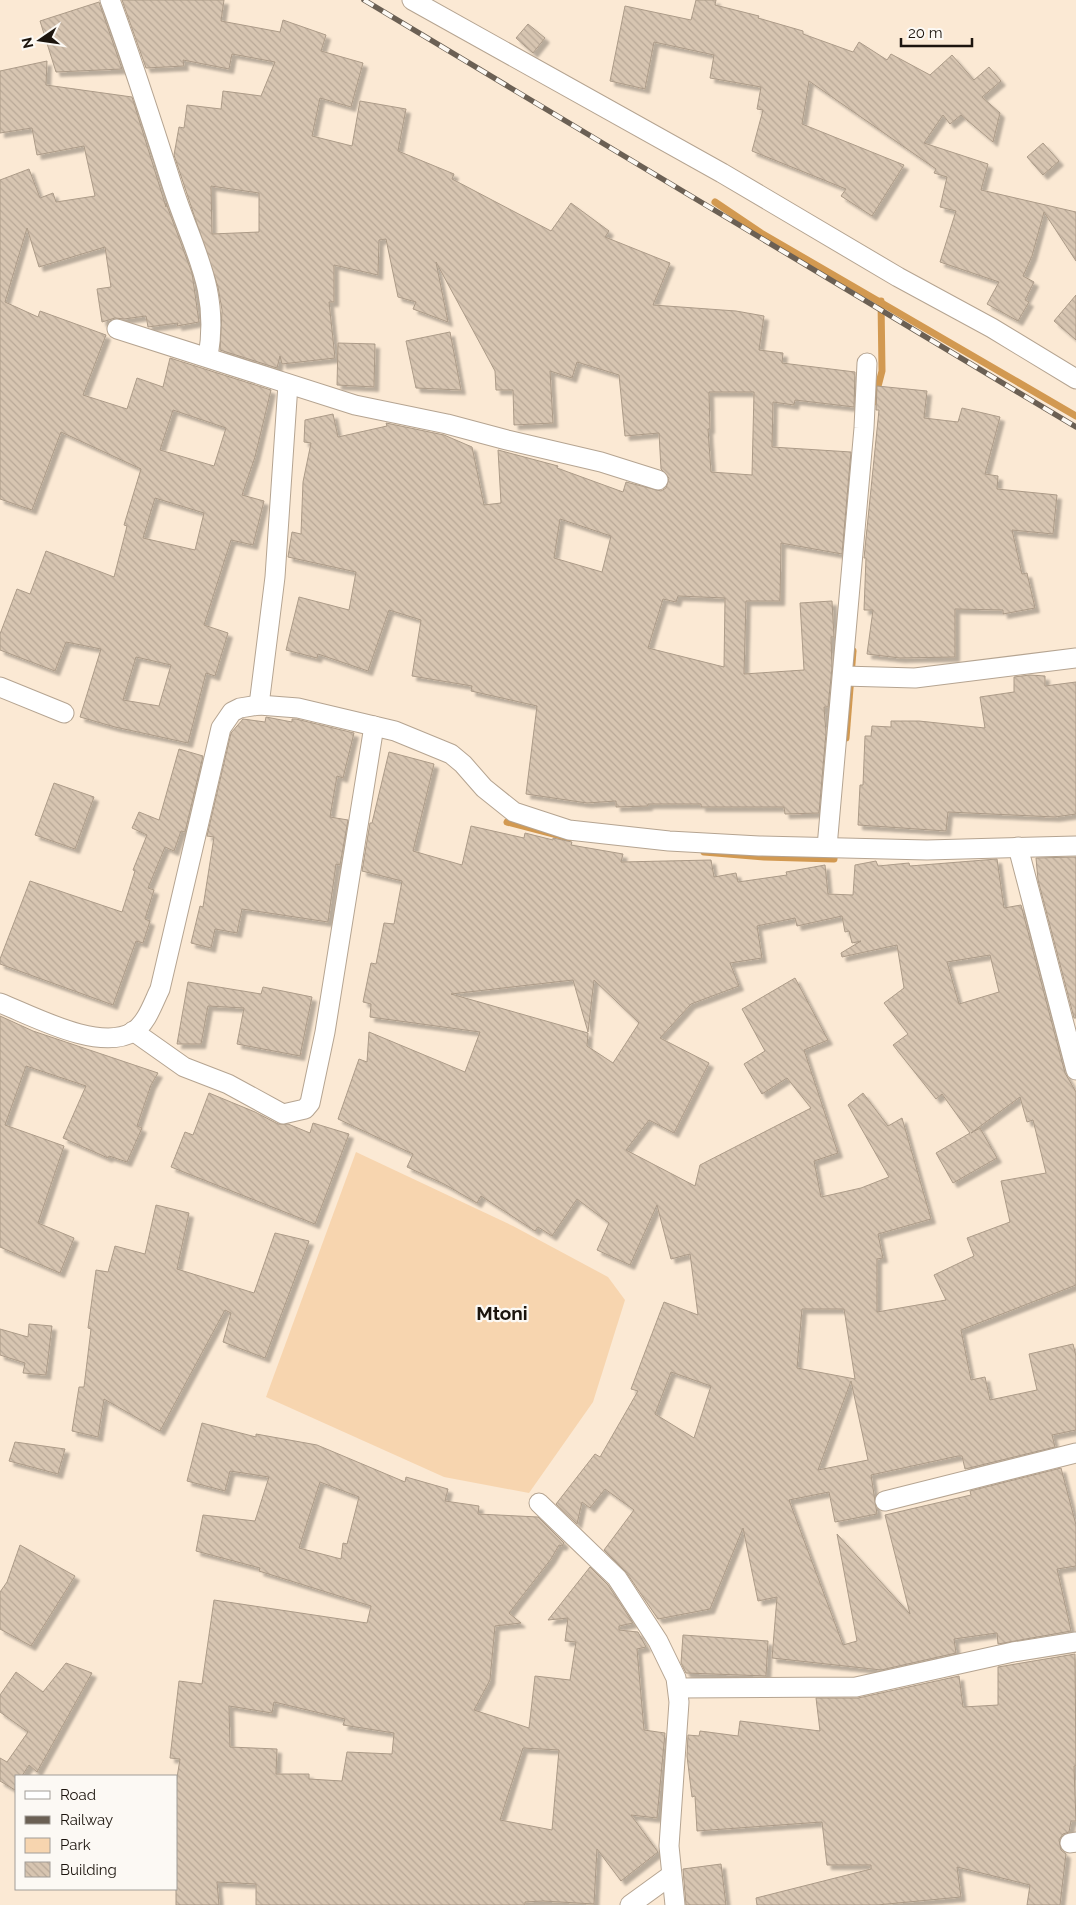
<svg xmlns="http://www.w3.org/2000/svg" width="1076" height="1905" font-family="Raleway,sans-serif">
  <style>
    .park { fill: #f7d5af }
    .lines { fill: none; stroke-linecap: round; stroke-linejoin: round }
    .stream { stroke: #d29951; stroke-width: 7 }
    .building { fill: url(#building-back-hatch); stroke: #ac9b88; fill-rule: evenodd; filter: url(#shadow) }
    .minor-casing { stroke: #b5a491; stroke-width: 21 }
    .minor { stroke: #fff; stroke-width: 19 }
    .rail-casing { stroke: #6b6054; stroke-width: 5.5 }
    .rail { stroke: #fcf9f4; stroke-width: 4; stroke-dasharray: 11; stroke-linecap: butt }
    .labels { text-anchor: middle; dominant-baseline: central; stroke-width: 4.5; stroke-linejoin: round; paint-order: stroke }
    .district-label { font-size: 19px; font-weight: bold; fill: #1c150e; stroke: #fcf9f4 }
  </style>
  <defs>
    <pattern id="building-back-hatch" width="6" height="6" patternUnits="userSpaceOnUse" patternTransform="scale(1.25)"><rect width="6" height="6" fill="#d7c5b1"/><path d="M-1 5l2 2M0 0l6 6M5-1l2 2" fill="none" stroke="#b8a897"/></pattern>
    <filter id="shadow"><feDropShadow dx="4.5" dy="4.5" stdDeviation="1" flood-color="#0004"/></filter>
  </defs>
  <rect width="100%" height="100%" fill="#fbe9d4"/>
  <!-- park -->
  <polygon class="park" points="356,1152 513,1226 608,1277 625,1300 593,1402 529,1493 444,1477 266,1397"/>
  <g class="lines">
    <!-- stream -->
    <g class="stream">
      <polyline points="715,202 761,233 1076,416"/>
      <polyline points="874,402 882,371 881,301"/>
      <polyline points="846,738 853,651"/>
      <polyline points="507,822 569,838"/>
      <polyline points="704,852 764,857 834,859 835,848"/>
    </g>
  </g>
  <!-- building -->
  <g class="building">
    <path d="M 122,0 L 224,0 L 221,21 L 280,32 L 283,20 L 326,35 L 321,51 L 363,63 L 351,107 L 320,98 L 312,136 L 352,146 L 360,101 L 406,109 L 398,151 L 454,174 L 452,179 L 551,231 L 571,203 L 609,231 L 605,237 L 670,263 L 653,305 L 736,311 L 764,316 L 759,350 L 783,353 L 782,363 L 855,372 L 854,407 L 795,400 L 794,405 L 773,402 L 772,447 L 851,452 L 842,554 L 781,543 L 780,601 L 746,601 L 744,674 L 804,670 L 800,603 L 832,601 L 834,637 L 831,637 L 832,668 L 828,707 L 824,707 L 826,733 L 819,813 L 785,814 L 784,807 L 701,807 L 701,804 L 648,804 L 648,806 L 616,807 L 616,801 L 587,803 L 526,794 L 537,706 L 471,691 L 472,686 L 412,676 L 421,620 L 389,610 L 368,671 L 318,654 L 317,658 L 286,650 L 299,597 L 349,610 L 356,572 L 288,557 L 292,532 L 301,534 L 303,482 L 311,443 L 304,442 L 305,420 L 333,414 L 338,437 L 387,426 L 386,423 L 444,435 L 472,447 L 484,505 L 501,503 L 498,450 L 558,466 L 557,468 L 623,492 L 626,482 L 661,491 L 666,488 L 669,478 L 661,469 L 659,433 L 625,436 L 619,375 L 577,362 L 572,378 L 550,371 L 553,423 L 514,425 L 513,390 L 496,390 L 495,371 L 436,262 L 448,322 L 413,309 L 416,302 L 398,297 L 386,239 L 379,240 L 378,275 L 334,265 L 334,302 L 329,302 L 335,358 L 282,364 L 280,356 L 277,368 L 220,350 L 222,310 L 218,287 L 174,155 L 179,127 L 184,128 L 187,105 L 221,109 L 223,91 L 261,96 L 275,62 L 232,54 L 229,69 L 183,60 L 184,66 L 146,68 ZM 211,186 L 259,193 L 259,232 L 212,234 ZM 709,392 L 754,392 L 752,475 L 711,472 L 708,429 L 710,429 ZM 560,519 L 611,536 L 602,572 L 554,558 ZM 678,596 L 725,598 L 724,667 L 648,648 L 663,599 L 676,602 Z"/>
    <polygon points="696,0 716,0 715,5 759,16 758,18 803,31 803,34 853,52 859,42 887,60 891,54 930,75 952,55 974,80 989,67 1001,81 982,97 1000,113 993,142 961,115 950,124 943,115 924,143 988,164 981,190 1076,212 1076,261 1044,212 1032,256 1023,276 1034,282 1025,300 1029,302 1018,321 987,304 999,282 940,262 956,211 940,207 947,177 934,173 936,169 809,81 802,124 904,165 872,216 841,196 846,189 752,151 763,110 757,109 761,87 710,78 714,55 654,42 645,89 610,81 625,6 691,20"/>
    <polygon points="99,2 122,69 56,72 40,21"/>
    <polygon points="528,24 545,38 533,53 516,38"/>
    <path d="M 47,61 L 46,85 L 132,97 L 166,207 L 166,203 L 192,273 L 199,322 L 177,326 L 178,323 L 148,327 L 146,316 L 124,319 L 115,318 L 102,322 L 97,289 L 111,287 L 105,247 L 39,267 L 27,228 L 5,302 L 38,317 L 40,311 L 106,335 L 83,395 L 127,409 L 137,378 L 163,387 L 170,358 L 271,390 L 255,457 L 242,495 L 264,501 L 253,545 L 231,540 L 204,625 L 228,633 L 215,676 L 206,673 L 188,743 L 115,727 L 80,717 L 101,649 L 66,642 L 55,671 L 0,650 L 0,634 L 17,589 L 30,594 L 46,551 L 114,577 L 127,526 L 124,525 L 141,469 L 61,432 L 32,510 L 0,499 L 0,180 L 29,169 L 40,198 L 53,193 L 56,202 L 95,196 L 84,146 L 37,155 L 32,128 L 0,133 L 0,71 ZM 173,410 L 226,428 L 214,466 L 160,450 ZM 155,498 L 204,513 L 195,550 L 143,538 ZM 136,657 L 171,665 L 159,706 L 123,700 Z"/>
    <polygon points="1043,143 1059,161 1043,175 1027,157"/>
    <polygon points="1076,295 1076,340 1054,321"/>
    <polygon points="450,332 461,390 416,388 406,341"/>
    <polygon points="338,343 375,344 374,387 337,385"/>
    <polygon points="877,386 927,391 924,418 958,422 962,408 1000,417 985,474 998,476 997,489 1057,495 1053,534 1012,530 1022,574 1027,573 1035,608 1003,614 1003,610 955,609 955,657 900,658 867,654 873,610 864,610 866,558 864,558 879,410 876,410"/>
    <polygon points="1030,675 1045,676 1045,686 1076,682 1076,814 1055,817 948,812 946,831 858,825 860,785 863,785 865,736 871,736 872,726 891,727 891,721 919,721 985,728 980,697 1014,692 1014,677"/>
    <polygon points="266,717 292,722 292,719 296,719 354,733 343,778 337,776 330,817 348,820 340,865 336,864 328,922 242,909 237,933 215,929 211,948 191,943 200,906 203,907 214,837 207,836 231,733 243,719 265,722"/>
    <polygon points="179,749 203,756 185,832 181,831 174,851 165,847 148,888 154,890 145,919 150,921 143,943 136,941 113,1005 0,964 0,959 30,881 122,912 135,871 133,870 147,835 132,828 139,812 159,820"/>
    <path d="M 389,752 L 434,764 L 413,851 L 462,865 L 471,826 L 524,838 L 525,833 L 553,840 L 553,838 L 572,842 L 571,845 L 623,854 L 621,862 L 711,860 L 714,877 L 736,873 L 738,882 L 787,875 L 786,872 L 825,865 L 828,894 L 853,895 L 855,865 L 876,861 L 878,866 L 909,863 L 910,866 L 997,859 L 1004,908 L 1021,905 L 1065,1073 L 1076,1092 L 1076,1285 L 961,1330 L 971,1380 L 985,1377 L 990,1400 L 1037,1390 L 1029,1354 L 1073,1344 L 1076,1356 L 1076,1430 L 1052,1435 L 1055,1447 L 965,1469 L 962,1456 L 958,1456 L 871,1475 L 877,1514 L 835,1522 L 829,1492 L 789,1500 L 843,1645 L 857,1641 L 837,1534 L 910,1614 L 885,1515 L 971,1495 L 970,1491 L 1061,1468 L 1076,1525 L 1076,1566 L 1057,1569 L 1071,1631 L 998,1644 L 997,1633 L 954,1639 L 956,1653 L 881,1670 L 772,1658 L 777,1597 L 758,1601 L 743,1528 L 710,1609 L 658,1619 L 626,1572 L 604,1550 L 634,1510 L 605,1489 L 590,1508 L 582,1502 L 577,1524 L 556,1504 L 595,1454 L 600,1457 L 638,1391 L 631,1389 L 664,1302 L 698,1315 L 690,1254 L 671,1259 L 657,1205 L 630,1265 L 597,1250 L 609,1223 L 577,1199 L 552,1236 L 538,1227 L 535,1231 L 481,1196 L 477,1203 L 444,1184 L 407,1167 L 413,1154 L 338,1119 L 359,1059 L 367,1062 L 369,1032 L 465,1072 L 480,1032 L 370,1017 L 371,1004 L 363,1002 L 371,963 L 376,964 L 384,923 L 394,924 L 402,881 L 362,871 L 370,823 L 372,823 ZM 842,916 L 845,932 L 849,931 L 852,943 L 861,941 L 841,953 L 842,957 L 897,945 L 904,988 L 884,1003 L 908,1034 L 893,1045 L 936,1099 L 942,1094 L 970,1133 L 936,1153 L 953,1183 L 997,1158 L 980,1128 L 971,1133 L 1020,1097 L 1027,1122 L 1033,1120 L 1046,1173 L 1001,1181 L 1010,1222 L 967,1238 L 974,1256 L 934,1275 L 946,1300 L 877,1312 L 877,1259 L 883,1258 L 878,1234 L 931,1219 L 902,1118 L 888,1126 L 863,1093 L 848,1105 L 889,1177 L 861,1188 L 821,1197 L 814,1161 L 838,1153 L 804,1050 L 828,1040 L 795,978 L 742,1009 L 765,1051 L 744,1064 L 762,1094 L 787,1078 L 811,1108 L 700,1165 L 695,1186 L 626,1150 L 649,1120 L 674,1133 L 709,1063 L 660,1038 L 691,1004 L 739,986 L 730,963 L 762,958 L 757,926 L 795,918 L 797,926 ZM 990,955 L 999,992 L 959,1004 L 947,962 ZM 573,980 L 588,1032 L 594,980 L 639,1023 L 613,1063 L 587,1046 L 588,1033 L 451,994 ZM 802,1309 L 844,1309 L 855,1379 L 797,1368 ZM 671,1372 L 711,1386 L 694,1438 L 655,1414 ZM 851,1381 L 868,1460 L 818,1470 Z"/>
    <polygon points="54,783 94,797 75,849 35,835"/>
    <polygon points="1076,857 1076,1018 1074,1018 1038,880 1036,858"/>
    <polygon points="188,982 261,994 263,987 312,997 300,1056 237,1044 244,1008 208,1006 201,1044 177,1044"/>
    <polygon points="0,1016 33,1031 158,1073 151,1085 137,1126 142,1128 127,1162 109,1156 108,1158 63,1138 86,1086 26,1066 5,1125 64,1146 38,1223 74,1238 60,1273 0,1247"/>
    <polygon points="209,1093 255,1112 278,1124 288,1124 310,1133 313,1123 349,1134 315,1224 171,1167 185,1132 193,1135"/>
    <polygon points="156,1205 189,1213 177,1269 254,1293 275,1233 309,1241 265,1358 223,1342 231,1313 225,1310 160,1431 104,1399 98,1437 72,1431 79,1387 84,1387 91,1329 88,1328 96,1270 108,1272 115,1246 145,1254"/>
    <polygon points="29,1324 52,1326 46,1375 23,1373 25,1363 0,1355 0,1329 28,1337"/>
    <path d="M 202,1423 L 256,1437 L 256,1434 L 317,1445 L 405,1482 L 406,1477 L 448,1489 L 445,1501 L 479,1506 L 478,1514 L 538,1517 L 564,1543 L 562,1546 L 559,1545 L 551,1559 L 509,1613 L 521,1623 L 495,1626 L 490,1680 L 474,1710 L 529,1728 L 535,1676 L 570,1680 L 576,1642 L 565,1641 L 568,1618 L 548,1620 L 590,1567 L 608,1585 L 633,1623 L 619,1626 L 619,1630 L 638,1632 L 646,1647 L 637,1649 L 644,1730 L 665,1733 L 657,1818 L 631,1815 L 658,1852 L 621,1881 L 597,1849 L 594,1904 L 543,1901 L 525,1902 L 525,1905 L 256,1905 L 256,1884 L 217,1882 L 219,1905 L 176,1905 L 176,1784 L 180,1759 L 170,1758 L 179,1681 L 202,1684 L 214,1600 L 367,1623 L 371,1606 L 259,1571 L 260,1568 L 196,1551 L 203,1515 L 255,1521 L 269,1477 L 230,1471 L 225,1491 L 187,1481 ZM 320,1482 L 359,1497 L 347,1544 L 343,1543 L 341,1559 L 299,1548 ZM 274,1702 L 345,1719 L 343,1725 L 394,1733 L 392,1754 L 347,1752 L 342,1781 L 309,1779 L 309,1774 L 276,1774 L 277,1749 L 230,1747 L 229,1706 L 272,1713 ZM 523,1748 L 559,1750 L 552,1830 L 500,1820 Z"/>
    <polygon points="15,1442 65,1449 58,1474 9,1461"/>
    <polygon points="20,1545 75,1576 31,1646 0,1629 0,1592 7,1582"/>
    <polygon points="683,1635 768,1641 766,1676 686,1673 681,1663"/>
    <polygon points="1075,1654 1076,1766 1074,1766 1076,1821 1071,1821 1069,1832 1063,1834 1059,1840 1061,1850 1066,1854 1060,1905 1027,1905 1030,1885 957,1867 961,1897 877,1905 757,1905 756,1898 871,1869 871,1865 827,1865 822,1822 697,1831 695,1796 692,1797 687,1756 688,1735 699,1736 700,1731 738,1736 740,1721 820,1731 816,1698 858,1698 959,1676 963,1707 998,1705 998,1667"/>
    <polygon points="66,1663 92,1673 37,1772 29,1765 22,1776 16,1776 15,1790 0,1781 0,1758 7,1762 28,1732 0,1712 0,1695 16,1672 43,1692"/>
    <polygon points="721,1864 726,1905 686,1905 683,1869"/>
  </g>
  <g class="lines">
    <!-- minor casing -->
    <g class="minor-casing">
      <g id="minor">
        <path d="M 110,0 C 133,62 153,125 173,188 C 193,250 220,289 208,357"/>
        <polyline points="412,0 722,173 898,277 992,328 1076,379"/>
        <polyline points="117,329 355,405 447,424 507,440 601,462 658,480"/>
        <polyline points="843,676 915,678 1076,658"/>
        <polyline points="0,687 64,713"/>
        <polyline points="259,705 275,577 288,384"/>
        <polyline points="827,847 864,428 867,363"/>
        <polyline points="1018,847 1076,1070"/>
        <path d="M 0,1003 C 33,1016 99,1052 133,1032 C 147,1023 153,1003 160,989 L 221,728 L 232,712 L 240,708 L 259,705 L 298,708 L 395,731 L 451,754 L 463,764 L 484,788 L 514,812 L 569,830 L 669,841 L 759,846 L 927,850 L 1076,846"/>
        <polyline points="133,1031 184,1067 228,1084 283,1114 305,1109 310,1103 325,1032 374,726"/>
        <polyline points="885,1501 1076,1453"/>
        <polyline points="539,1503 617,1578 658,1641 676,1678 679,1702 669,1846 675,1905"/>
        <polyline points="679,1688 856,1687 1013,1652 1076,1642"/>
        <polyline points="1070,1843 1076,1842"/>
        <polyline points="630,1905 670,1876"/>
      </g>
    </g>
    <!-- minor -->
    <use href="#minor" class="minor"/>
    <!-- rail casing -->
    <g class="rail-casing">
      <polyline id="rail" points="364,0 1076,427"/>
    </g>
    <!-- rail -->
    <use href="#rail" class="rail"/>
  </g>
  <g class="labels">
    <!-- district labels -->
    <g class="district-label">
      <text x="502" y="1313">Mtoni</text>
    </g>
  </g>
  <!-- legend -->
  <rect x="15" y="1775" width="162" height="115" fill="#fcf9f4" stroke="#a29e98"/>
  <rect x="25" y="1791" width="25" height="8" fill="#ffffff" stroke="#a29e98"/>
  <text x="60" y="1800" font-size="15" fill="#1c150e">Road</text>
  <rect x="25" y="1816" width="25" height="8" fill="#6b6054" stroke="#a29e98"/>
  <text x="60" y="1825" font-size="15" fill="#1c150e">Railway</text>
  <rect x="25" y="1838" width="25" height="15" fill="#f7d5af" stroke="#a29e98"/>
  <text x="60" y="1850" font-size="15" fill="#1c150e">Park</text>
  <rect x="25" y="1862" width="25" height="15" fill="url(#building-back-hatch)" stroke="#a29e98"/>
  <text x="60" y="1875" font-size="15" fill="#1c150e">Building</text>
  <!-- north arrow -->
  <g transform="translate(40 40) rotate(257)" stroke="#fcf9f4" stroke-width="4" paint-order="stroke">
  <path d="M0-4L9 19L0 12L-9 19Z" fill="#1c150e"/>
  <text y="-8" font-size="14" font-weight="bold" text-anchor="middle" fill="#1c150e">N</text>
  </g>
  <!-- scale -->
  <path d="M901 38v8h71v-8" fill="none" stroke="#1c150e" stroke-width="2.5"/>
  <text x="908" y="38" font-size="15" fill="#1c150e" stroke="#fcf9f4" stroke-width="4" paint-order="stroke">20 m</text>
</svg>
